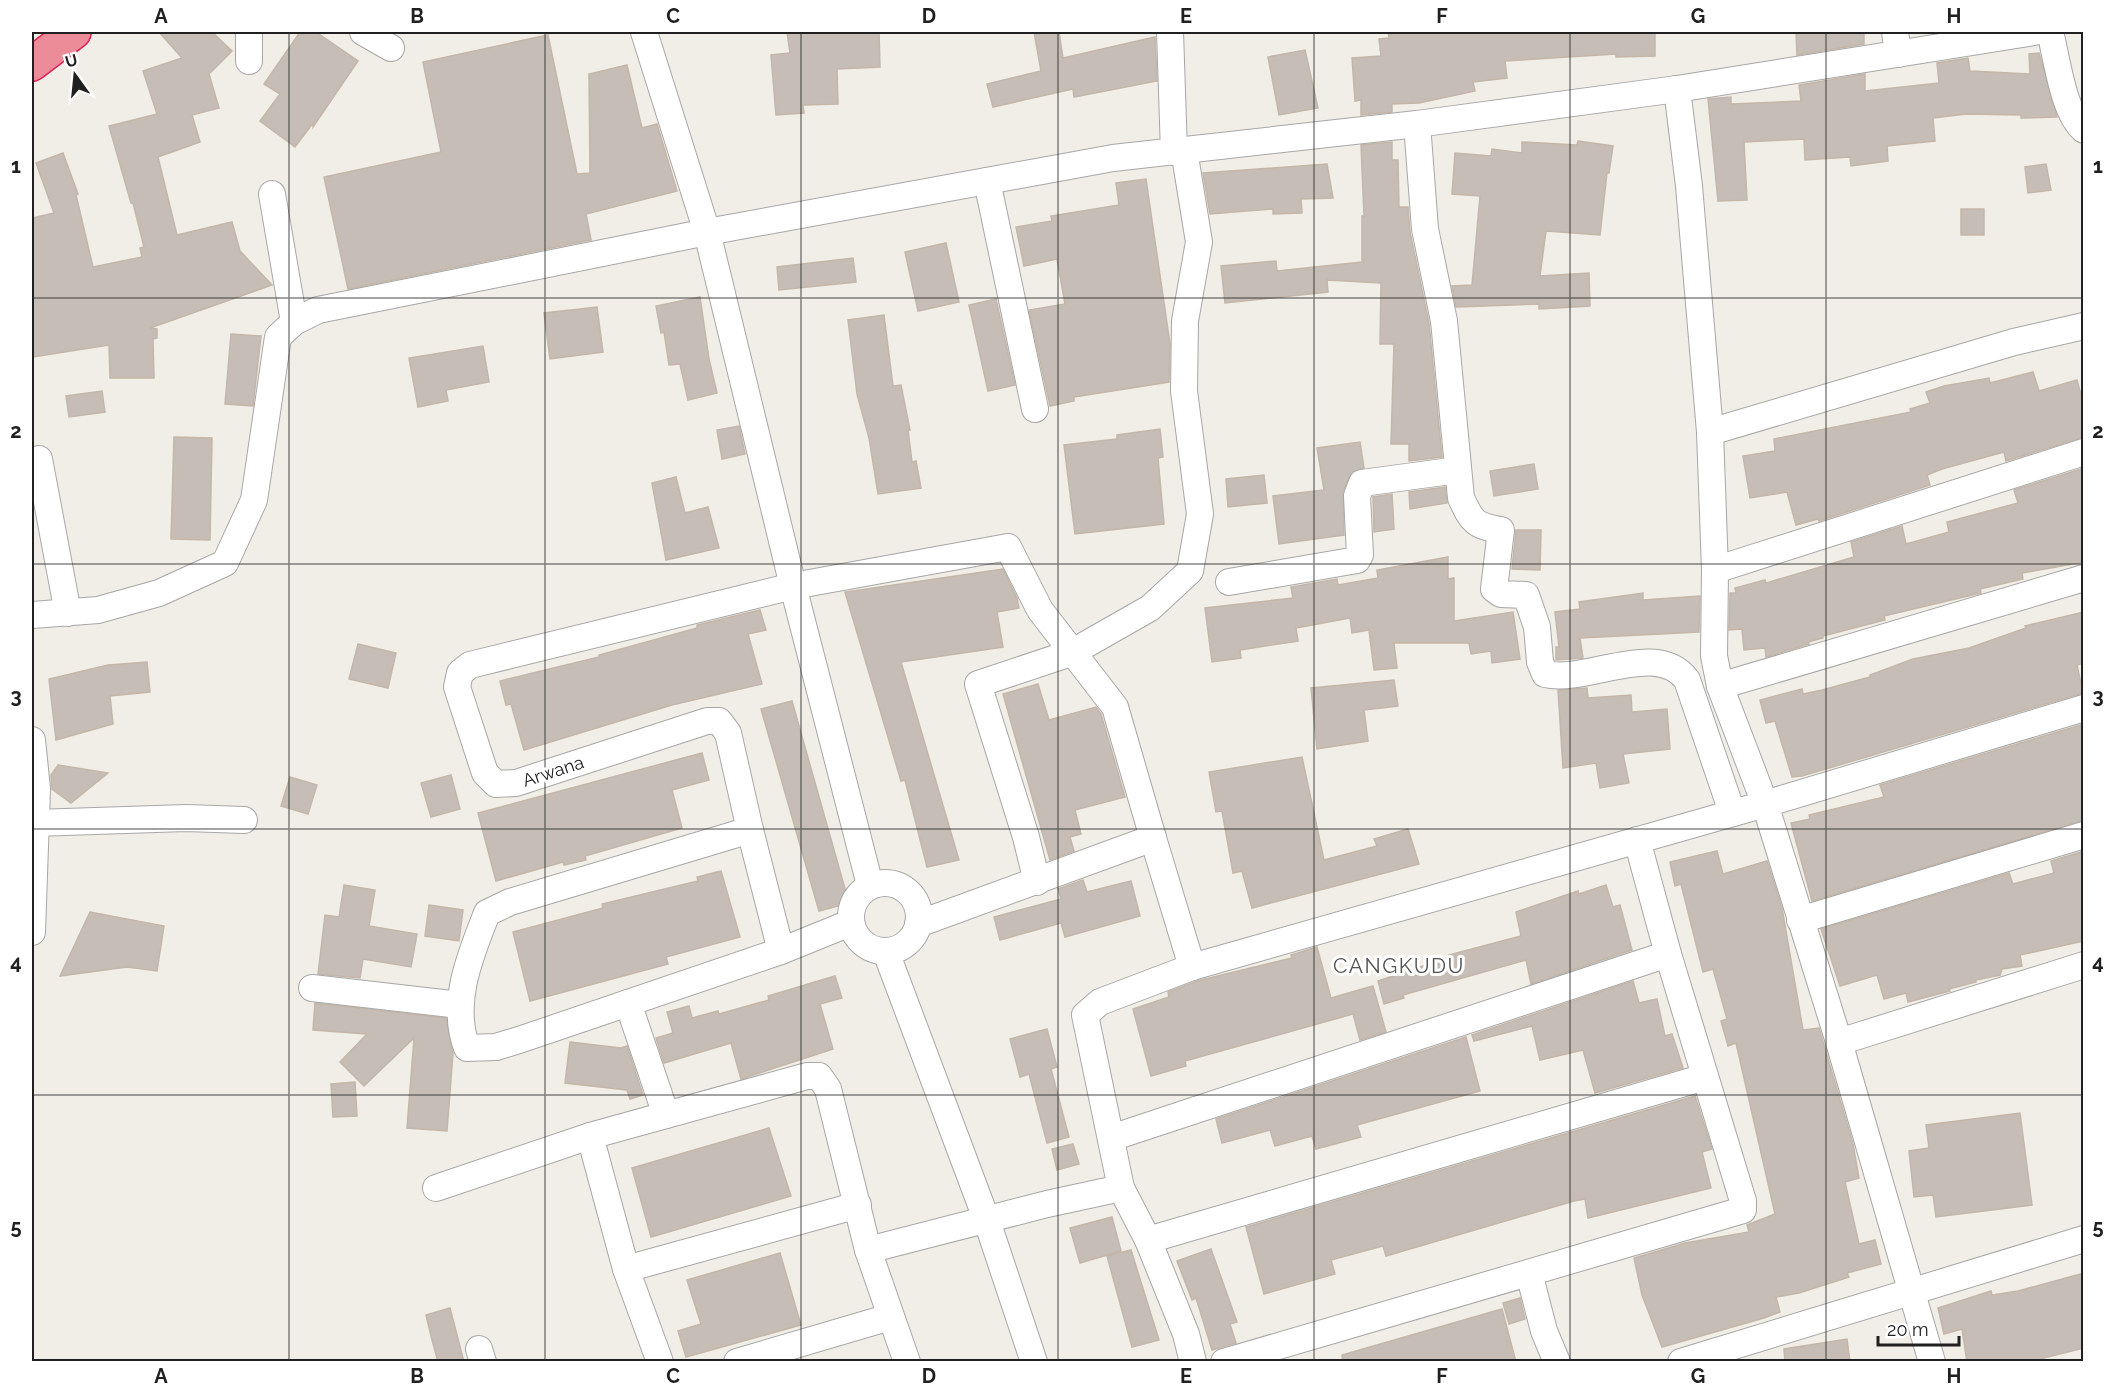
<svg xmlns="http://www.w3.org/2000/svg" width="2115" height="1393" font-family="Raleway,sans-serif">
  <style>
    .building { fill: #c6beb6; stroke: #c4b6a8; stroke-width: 1.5 }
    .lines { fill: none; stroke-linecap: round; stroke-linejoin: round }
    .minor-casing { stroke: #a7a7a7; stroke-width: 28 }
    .highway-casing { stroke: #e32058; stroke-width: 36 }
    .minor { stroke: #fff; stroke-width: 26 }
    .highway { stroke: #eb8c98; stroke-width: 33 }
    .grid { fill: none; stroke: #202020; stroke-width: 1.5; stroke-opacity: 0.55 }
    .labels { text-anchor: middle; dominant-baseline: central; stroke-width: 6; stroke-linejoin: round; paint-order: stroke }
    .street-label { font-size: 18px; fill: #202020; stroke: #fff }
    .quarter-label { font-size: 21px; letter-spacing: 1.5px; fill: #535353; stroke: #fff }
    .neatline { fill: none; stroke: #202020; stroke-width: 2 }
    .grid-label { font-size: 20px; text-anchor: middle; font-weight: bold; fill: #202020 }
  </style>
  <rect width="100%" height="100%" fill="#f1eee7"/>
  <!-- building -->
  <g class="building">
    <polygon points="159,32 212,32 232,51 209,74 219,108 192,115 200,142 158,157 177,235 232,222 240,251 272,285 150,328 157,329 157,338 153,339 154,378 110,378 109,345 32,357 32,218 54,213 36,163 63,153 78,194 76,195 93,267 142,257 140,248 144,247 133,203 131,203 109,126 157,114 143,71 182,58"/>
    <polygon points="300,32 316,32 358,61 313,127 313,123 295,147 260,121 280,94 264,84"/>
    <polygon points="787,32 879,32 880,67 837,69 838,104 803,105 804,113 776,115 771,55 790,53"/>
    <polygon points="1034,32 1059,32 1063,58 1155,37 1157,81 1074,97 1073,89 993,107 987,84 1041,71"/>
    <polygon points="1388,32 1655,32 1655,56 1616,57 1616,54 1505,61 1507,78 1473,82 1475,91 1419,103 1392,104 1392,112 1361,115 1361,100 1355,101 1352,58 1381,56 1379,39 1389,38"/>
    <polygon points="1796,32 1864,32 1864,44 1797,55"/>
    <polygon points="548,35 577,174 590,173 589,74 627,65 642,128 657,124 677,191 586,214 591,240 348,289 324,177 441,152 423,62"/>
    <polygon points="1305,50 1318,108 1279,115 1268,57"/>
    <polygon points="2039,53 2057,117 2021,118 2021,115 1966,114 1933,118 1935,141 1887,146 1888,161 1851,166 1850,157 1805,160 1804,139 1744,142 1747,200 1718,201 1708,99 1731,97 1731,104 1801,101 1799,85 1865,74 1865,91 1939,83 1937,63 1968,58 1970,71 2030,74 2029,54"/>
    <polygon points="1578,141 1613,146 1609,173 1607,173 1600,235 1546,231 1540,276 1589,273 1590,306 1539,309 1539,304 1456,307 1452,286 1472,285 1480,196 1452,194 1455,153 1491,156 1492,149 1522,153 1522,142 1577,145"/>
    <polygon points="1392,142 1392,160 1398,160 1399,207 1408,207 1410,232 1429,323 1442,457 1409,461 1409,444 1391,444 1394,344 1380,344 1381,283 1327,280 1328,292 1225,303 1221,266 1276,261 1277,271 1362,262 1362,216 1364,216 1361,145"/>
    <polygon points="1327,164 1333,198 1301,199 1302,213 1273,214 1273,209 1210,214 1203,173"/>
    <polygon points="2046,164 2051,190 2028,193 2025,167"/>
    <polygon points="1146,179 1170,344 1169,382 1074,397 1074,401 1050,406 1029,310 1065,304 1057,259 1024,266 1016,227 1052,221 1051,216 1119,205 1116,183"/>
    <rect x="1961" y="209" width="23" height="26"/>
    <polygon points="946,243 959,302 918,311 905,252"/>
    <polygon points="853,258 856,282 779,290 777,267"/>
    <polygon points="700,297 709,359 717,393 688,400 680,364 669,365 664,332 661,333 656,306"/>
    <polygon points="996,299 1015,385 988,391 969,305"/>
    <polygon points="597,307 603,352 550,359 544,313"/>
    <polygon points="884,315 893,386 901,385 910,430 908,430 912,462 916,461 921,488 878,494 869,438 857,394 848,320"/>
    <polygon points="231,334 261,336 253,406 225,404"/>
    <polygon points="483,346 489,382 446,390 448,401 418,407 409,358"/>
    <polygon points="2033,372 2039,391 2077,380 2084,406 2084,437 2006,461 2004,452 1942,469 1927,475 1930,485 1819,521 1818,519 1796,525 1787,492 1750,498 1743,456 1775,451 1774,439 1911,412 1910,409 1930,403 1926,392 1944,386 1989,378 1990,383"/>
    <polygon points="102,391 105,412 69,417 66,396"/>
    <polygon points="739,426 745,454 722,459 717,430"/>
    <polygon points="1160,429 1163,457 1158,458 1164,524 1075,534 1064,445 1117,439 1117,435"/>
    <polygon points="174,437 212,438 210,540 171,539"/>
    <polygon points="1360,442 1364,468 1352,472 1343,491 1344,535 1279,544 1273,496 1324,490 1317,448"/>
    <polygon points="1534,464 1538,489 1494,496 1490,471"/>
    <polygon points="2084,468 2084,562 2022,573 2023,579 1980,589 1981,593 1884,616 1885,620 1823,636 1823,638 1808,642 1809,644 1766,657 1765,648 1744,650 1742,629 1729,630 1730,593 1736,593 1735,588 1765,580 1766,583 1854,557 1851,542 1902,526 1906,544 1949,532 1947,522 2018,503 2014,490"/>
    <polygon points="1264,475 1267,503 1228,507 1226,479"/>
    <polygon points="676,477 685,513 708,507 719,548 666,560 652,483"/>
    <polygon points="1445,487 1447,503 1410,509 1409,492"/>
    <polygon points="1392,494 1394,529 1374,532 1373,497"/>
    <polygon points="1516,530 1541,530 1540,570 1512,569"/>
    <polygon points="1448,557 1448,579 1454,578 1454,621 1513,612 1520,659 1492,663 1491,651 1471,654 1469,643 1394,643 1397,668 1374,670 1369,630 1352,633 1350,618 1296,628 1298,641 1240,650 1241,658 1212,662 1205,608 1293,598 1291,587 1337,579 1338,585 1378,578 1377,570"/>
    <polygon points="1003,569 1017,598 1019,608 997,612 1003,647 901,662 959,860 927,867 905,780 901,781 845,592"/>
    <polygon points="1643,593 1643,600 1700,596 1699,632 1580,638 1583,658 1556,660 1556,647 1559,647 1555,612 1580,609 1579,602"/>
    <polygon points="760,610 766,630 748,634 762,684 672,705 524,750 511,704 506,705 500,681 599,657 599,655 697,628 697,625"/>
    <polygon points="2084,612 2084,663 2077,665 2083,693 1802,776 1792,777 1775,721 1766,723 1760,700 1802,689 1803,694 1822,690 1870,677 1870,675 1913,659 1969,648 2026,628 2025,626"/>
    <polygon points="358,644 396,653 388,688 349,679"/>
    <polygon points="147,662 150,692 110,696 113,724 56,740 49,679 108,665"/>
    <polygon points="1394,680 1398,706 1364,710 1368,741 1317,749 1311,688"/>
    <polygon points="1038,684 1049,720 1096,707 1101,714 1125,797 1075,810 1081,834 1070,837 1074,851 1050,860 1003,694"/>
    <polygon points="1587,688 1588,698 1631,695 1632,712 1667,709 1670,749 1623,754 1629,783 1600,788 1596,763 1563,768 1558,690"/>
    <polygon points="792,701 849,903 819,911 761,709"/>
    <polygon points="2084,724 2084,820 1812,901 1791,823 1810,819 1809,815 1884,797 1880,785"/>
    <polygon points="702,753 709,780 672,790 682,828 585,856 586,860 564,865 563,862 496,881 478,813"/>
    <polygon points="1302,757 1324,860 1377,846 1374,839 1408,829 1419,864 1252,908 1242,871 1233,873 1222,811 1216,812 1209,772"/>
    <polygon points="58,765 108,773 71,803 52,789 51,775"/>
    <polygon points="451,775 460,809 431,817 421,783"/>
    <polygon points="290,777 317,785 308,814 281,806"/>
    <polygon points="1717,851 1723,874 1767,861 1782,908 1803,1030 1819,1028 1853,1144 1859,1178 1845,1182 1859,1244 1875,1240 1881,1264 1847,1273 1849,1277 1799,1293 1776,1297 1780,1312 1764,1318 1662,1347 1642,1295 1634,1258 1685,1243 1749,1232 1747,1225 1775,1214 1736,1043 1728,1046 1721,1021 1727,1019 1713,969 1703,972 1681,884 1675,886 1670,862"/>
    <polygon points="2084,851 2084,941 2020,955 2022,966 2002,969 2000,975 1976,980 1976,982 1949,989 1950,991 1908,1002 1906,993 1884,999 1877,975 1840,986 1821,929 2009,873 2013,884 2054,873 2051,861"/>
    <polygon points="721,871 740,937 666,957 668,964 530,1001 513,932 603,908 602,904 698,881 697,877"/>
    <polygon points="1083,880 1087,892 1131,881 1140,916 1065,937 1061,923 1000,940 994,917 1061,899 1058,889"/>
    <polygon points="344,885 375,890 369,926 417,934 411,967 363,959 360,978 318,974 325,915 339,917"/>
    <polygon points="1606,885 1613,907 1620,905 1632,950 1531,984 1526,960 1403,995 1404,998 1384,1004 1378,981 1450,957 1449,955 1521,936 1516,912 1578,891 1579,894"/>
    <polygon points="429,905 463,910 459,941 425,936"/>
    <polygon points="90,912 164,926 157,971 127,967 60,976"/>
    <polygon points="1317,947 1331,998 1373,986 1386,1032 1360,1040 1353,1014 1185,1061 1186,1066 1151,1076 1133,1009 1169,997 1168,992 1197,981 1292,958 1291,955"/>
    <polygon points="835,976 842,998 820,1004 833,1049 741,1079 731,1043 664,1063 656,1038 673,1033 667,1012 689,1006 692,1018 718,1011 719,1014 769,1000 768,996"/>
    <polygon points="1633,981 1639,1003 1657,999 1665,1036 1672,1034 1683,1068 1595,1093 1583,1050 1540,1060 1532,1026 1474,1041 1472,1035"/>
    <polygon points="315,1003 446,1018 453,1053 447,1131 407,1128 414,1038 364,1086 340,1062 367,1034 313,1030"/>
    <polygon points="1047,1029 1057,1067 1051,1069 1069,1137 1047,1143 1029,1074 1020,1077 1010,1039"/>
    <polygon points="1466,1037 1480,1091 1357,1125 1361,1137 1316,1149 1312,1136 1275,1146 1270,1130 1222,1143 1216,1119"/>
    <polygon points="570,1042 621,1048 627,1046 643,1095 630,1099 627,1090 565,1083"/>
    <polygon points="355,1082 357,1116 333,1117 331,1084"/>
    <polygon points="1695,1096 1712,1149 1702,1152 1711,1188 1588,1218 1585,1199 1574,1201 1386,1256 1383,1246 1331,1260 1335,1274 1264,1294 1246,1227"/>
    <polygon points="2020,1113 2032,1205 1936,1217 1933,1195 1914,1197 1909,1151 1929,1148 1926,1125"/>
    <polygon points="769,1128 791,1196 651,1237 632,1168"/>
    <polygon points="1073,1144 1079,1164 1057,1170 1052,1149"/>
    <polygon points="1112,1217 1121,1251 1080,1263 1070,1228"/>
    <polygon points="1211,1249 1237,1322 1230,1324 1236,1343 1212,1350 1196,1298 1192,1300 1177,1261"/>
    <polygon points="1131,1250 1159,1340 1132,1347 1107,1256"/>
    <polygon points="780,1253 801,1325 686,1357 678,1331 701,1324 687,1280"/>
    <polygon points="2084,1273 2084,1348 2028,1362 1967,1362 1962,1329 1944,1334 1938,1308 1991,1291 1992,1295 2018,1291"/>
    <polygon points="1520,1298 1525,1319 1509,1324 1503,1303"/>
    <polygon points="450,1308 464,1362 438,1362 431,1336 426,1315"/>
    <polygon points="1502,1309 1516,1362 1343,1362 1342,1355"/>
    <polygon points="1847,1339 1850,1362 1785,1362 1784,1349"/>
  </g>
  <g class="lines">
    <!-- minor casing -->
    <g class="minor-casing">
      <g id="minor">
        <polyline points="363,32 391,48"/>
        <polyline points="644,32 707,232 793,586 870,885"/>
        <polyline points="1170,32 1174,152"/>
        <polyline points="1895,32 1898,54"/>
        <path d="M 2050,32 C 2057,58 2063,113 2084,130"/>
        <polyline points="249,61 249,32"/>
        <polyline points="1677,89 1689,186 1710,432 1715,570 1714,656 1720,686 1765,804 1839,1042 1932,1362"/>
        <path d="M 1417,124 L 1425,229 L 1444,321 L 1461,498 C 1472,522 1475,526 1501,530 L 1494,589 L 1501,594 L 1526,595 L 1537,627 L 1540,662 L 1545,674 C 1587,684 1657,639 1687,680 L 1732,812"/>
        <polyline points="987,181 1035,409"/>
        <polyline points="272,194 294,322"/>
        <polyline points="1710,432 2014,342 2084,326"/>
        <polyline points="39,459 68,613"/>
        <polyline points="1715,570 2084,452"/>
        <polyline points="1229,582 1357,560 1360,555 1357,496 1362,483 1458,470"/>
        <polyline points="32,615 98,610 159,593 225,563 254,500 278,337 294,322 318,310 707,232 1113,158 1417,124 1677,89 2034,32"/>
        <polyline points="1720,686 2084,578"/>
        <polyline points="32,740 37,789 32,932"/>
        <polyline points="35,823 186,818 244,820"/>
        <path d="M 750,830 L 510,902 L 487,913 C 470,956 450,1003 467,1048 L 496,1047 L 522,1039 L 781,951 L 850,923"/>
        <polyline points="1037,882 1026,837 978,684 1071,653 1150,608 1190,571 1200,514 1184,391 1185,321 1199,242 1184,150"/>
        <circle cx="885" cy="917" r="34"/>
        <polyline points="1800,920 2084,835"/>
        <polyline points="918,924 1153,838 1192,967 1765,804 2084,708"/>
        <polyline points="781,951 750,830 728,733 719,721 707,721 516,783 496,784 485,773 457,687 460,673 470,665 793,586 1008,547 1040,610 1115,707 1153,838"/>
        <polyline points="886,952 987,1221 1034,1362"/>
        <polyline points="1192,967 1100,1002 1085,1015 1121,1188 1148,1240 1186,1334 1193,1362"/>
        <polyline points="312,988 460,1005"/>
        <polyline points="628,1003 666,1115"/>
        <polyline points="1839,1042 2084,965"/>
        <polyline points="590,1136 626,1269 660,1362"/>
        <polyline points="1111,1138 1668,954"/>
        <polyline points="436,1188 590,1136 807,1076 819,1076 828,1089 868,1250 907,1362"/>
        <polyline points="1148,1240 1705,1077"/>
        <polyline points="868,1250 1047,1204 1121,1188"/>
        <polyline points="626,1269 858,1205"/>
        <polyline points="1529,1273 1544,1331 1557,1362"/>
        <polyline points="479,1349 483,1362"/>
        <polyline points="737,1362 890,1317"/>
        <polyline points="1224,1362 1743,1210 1743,1201 1668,954 1637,840"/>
        <polyline points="1681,1362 2084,1239"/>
      </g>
    </g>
    <!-- highway casing -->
    <g class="highway-casing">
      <polyline id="highway" points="32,64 74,32"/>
    </g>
    <!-- minor -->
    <use href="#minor" class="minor"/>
    <!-- highway -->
    <use href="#highway" class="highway"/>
  </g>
  <!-- grid -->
  <path class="grid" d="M 289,32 L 289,1362M 545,32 L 545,1362M 801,32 L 801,1362M 1058,32 L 1058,1362M 1314,32 L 1314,1362M 1570,32 L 1570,1362M 1826,32 L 1826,1362M 32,298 L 2084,298M 32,564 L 2084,564M 32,829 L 2084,829M 32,1095 L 2084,1095"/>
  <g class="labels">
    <!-- street labels -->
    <g class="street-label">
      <text transform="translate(553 771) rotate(-18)">Arwana</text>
    </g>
    <!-- quarter labels -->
    <g class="quarter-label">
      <text x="1399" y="965">CANGKUDU</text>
    </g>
  </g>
  <!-- border -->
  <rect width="2115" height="1393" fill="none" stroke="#ffffff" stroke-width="66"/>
  <!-- north arrow -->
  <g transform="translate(75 75) rotate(345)" stroke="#ffffff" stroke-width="4.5" paint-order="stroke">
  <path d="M0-4.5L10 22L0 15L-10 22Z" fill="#202020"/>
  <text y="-9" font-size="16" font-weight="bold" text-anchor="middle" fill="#202020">U</text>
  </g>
  <!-- scale -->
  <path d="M1878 1336v9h81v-9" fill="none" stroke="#202020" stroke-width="3"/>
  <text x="1887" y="1336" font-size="18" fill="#202020" stroke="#ffffff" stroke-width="4.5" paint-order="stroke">20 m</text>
  <rect x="33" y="33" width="2049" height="1327" class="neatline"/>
  <g class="grid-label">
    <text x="161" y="23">A</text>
    <text x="417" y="23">B</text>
    <text x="673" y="23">C</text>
    <text x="929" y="23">D</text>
    <text x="1186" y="23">E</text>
    <text x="1442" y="23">F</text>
    <text x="1698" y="23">G</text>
    <text x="1954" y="23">H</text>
    <text x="16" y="173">1</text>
    <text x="2098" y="173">1</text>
    <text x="16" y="438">2</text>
    <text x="2098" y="438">2</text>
    <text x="16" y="703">3</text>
    <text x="2098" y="703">3</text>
    <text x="16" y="969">4</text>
    <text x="2098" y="969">4</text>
    <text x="16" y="1234">5</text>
    <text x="2098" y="1234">5</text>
    <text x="161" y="1383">A</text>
    <text x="417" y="1383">B</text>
    <text x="673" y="1383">C</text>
    <text x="929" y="1383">D</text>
    <text x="1186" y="1383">E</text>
    <text x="1442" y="1383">F</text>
    <text x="1698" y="1383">G</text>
    <text x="1954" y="1383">H</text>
  </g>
</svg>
